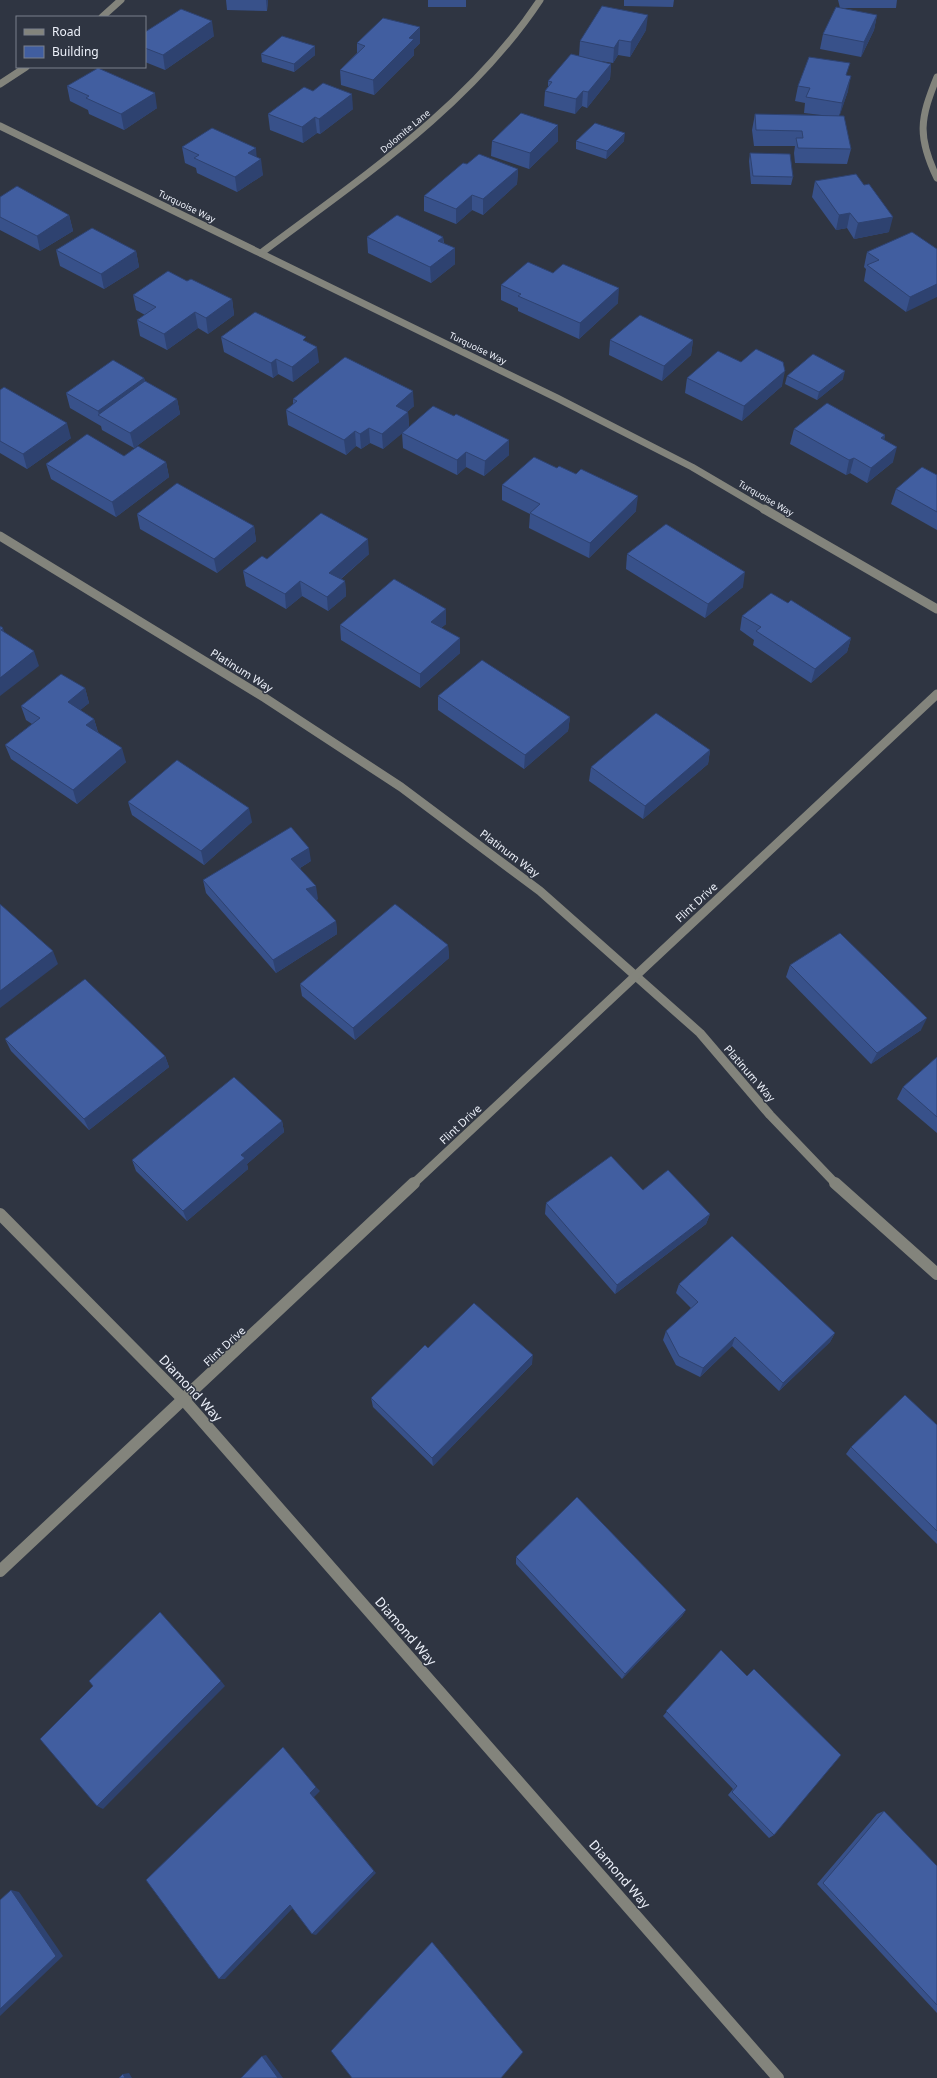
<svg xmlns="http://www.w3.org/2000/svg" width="937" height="2078" font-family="'Noto Sans',sans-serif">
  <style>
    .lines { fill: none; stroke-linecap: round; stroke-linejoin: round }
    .minor-far2 { stroke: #83847c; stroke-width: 7 }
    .minor-far1 { stroke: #83847c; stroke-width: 9 }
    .minor { stroke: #83847c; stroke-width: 12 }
    .wall { fill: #38518a }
    .shaded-wall { fill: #2e4270 }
    .building { fill: #415ea0; stroke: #2e4270 }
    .labels { text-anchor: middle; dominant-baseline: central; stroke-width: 3; stroke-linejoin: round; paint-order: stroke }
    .far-street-label { font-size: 9px; fill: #ecf0f9; stroke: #2f3542 }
    .street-label { font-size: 11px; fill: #ecf0f9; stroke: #2f3542 }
    .near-street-label { font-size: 13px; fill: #ecf0f9; stroke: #2f3542 }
  </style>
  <rect width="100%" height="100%" fill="#2f3542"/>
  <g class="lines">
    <!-- minor-far2 -->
    <g class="minor-far2">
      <polyline points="102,17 121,0"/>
      <path d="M 937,77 C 920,119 917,136 937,178"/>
      <polyline points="0,84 26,67"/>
      <polyline points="0,126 557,398 692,467 765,510"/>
      <path d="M 261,253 C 361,178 470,106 540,0"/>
    </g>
    <!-- minor-far1 -->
    <g class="minor-far1">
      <polyline points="764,509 937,609"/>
      <polyline points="0,536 265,698 401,787 540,891 700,1033 770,1115 836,1184"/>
      <polyline points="413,1184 937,694"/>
    </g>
    <!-- minor -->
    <g class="minor">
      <polyline points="835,1183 937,1274"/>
      <polyline points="0,1214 184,1400 778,2078"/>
      <polyline points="0,1571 414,1183"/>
    </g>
  </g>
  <!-- wall -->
  <g class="wall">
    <polygon points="226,0 268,0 267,11 227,10"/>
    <rect x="428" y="0" width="38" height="7"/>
    <polygon points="624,0 674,0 673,7 624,6"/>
    <polygon points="838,0 897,0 896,8 840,8"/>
    <polygon points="877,15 874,30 861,57 820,49 823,34"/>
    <polygon points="420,27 420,43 414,49 414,55 374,95 341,85 340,70 357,53 357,43"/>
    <polygon points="646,30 630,57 618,55 613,63 594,60 611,64 610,79 587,108 582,106 575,114 544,106 545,91 548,87 548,81 579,56 580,41"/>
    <polygon points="145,32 214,36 165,70 145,62"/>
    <polygon points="261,54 315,55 294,72 262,62"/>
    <polygon points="847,75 848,91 839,116 851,149 847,164 795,163 794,153 795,146 754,146 752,130 755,114 821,115 804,113 805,103 795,101 798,86"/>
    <polygon points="67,86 157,108 124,130 89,114 88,110 70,101"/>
    <polygon points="353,109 320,134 317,133 303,143 270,130 268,114"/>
    <polygon points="492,141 558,141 529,169 491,156"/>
    <polygon points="576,141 624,141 606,159 576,149"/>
    <polygon points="182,147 257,157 263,175 237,192 197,173 196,168 185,163"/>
    <polygon points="750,153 793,177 791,185 751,184 749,161"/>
    <polygon points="467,164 518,169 517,184 483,215 472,210 456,224 424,211 424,196"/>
    <polygon points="815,181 864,185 889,232 854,239 847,228 836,230 812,197"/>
    <polygon points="0,197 69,215 73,231 40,251 0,230"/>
    <polygon points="367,237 443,237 444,243 455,264 431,283 368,253"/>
    <polygon points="937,249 906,312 864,281 866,269 864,267 867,252"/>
    <polygon points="56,250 136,251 139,267 104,289 60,266"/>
    <polygon points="187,281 232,299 234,315 208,334 198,328 167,350 140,336 137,320 145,315 136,310 133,295"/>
    <polygon points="501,285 618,303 579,339 518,311 518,308 501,300"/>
    <polygon points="221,337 306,341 319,362 293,382 278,374 273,378 224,352"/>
    <polygon points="610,340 693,340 691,355 662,381 609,355"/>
    <polygon points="787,376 843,379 817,400 785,384"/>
    <polygon points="144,378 145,381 177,399 180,414 134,448 102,430 101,426 70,408 66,393"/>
    <polygon points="687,378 782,386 742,421 685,393"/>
    <polygon points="0,390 71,438 27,469 0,453"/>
    <polygon points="293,399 414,406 407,412 408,412 409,427 454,416 509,440 509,455 484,476 466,467 457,475 403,448 402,433 383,449 370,443 361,449 356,446 346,455 288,425 286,410 293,404"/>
    <polygon points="794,429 885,435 884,440 893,462 867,483 850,473 846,475 790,444"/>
    <polygon points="124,456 166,462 169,477 116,517 51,479 46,464"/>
    <polygon points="557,468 576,474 636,511 589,558 529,528 530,514 502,500 502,485"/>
    <polygon points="937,475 937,530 891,504 896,489"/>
    <polygon points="137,514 254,526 256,541 217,573 140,529"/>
    <polygon points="369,554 341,579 345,581 346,596 328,611 302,596 286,609 246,586 243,571 267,559"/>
    <polygon points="627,554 743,587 705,618 626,569"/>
    <polygon points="788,603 851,638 847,652 811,683 753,645 754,640 740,630 742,616"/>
    <polygon points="446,609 446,624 441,628 460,638 460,653 420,688 341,640 340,625"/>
    <polygon points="85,688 89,703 80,710 94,719 98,732 126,762 77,804 11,759 5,745 32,724 26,720 21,706"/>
    <polygon points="438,696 570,717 568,731 524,769 438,710"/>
    <polygon points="710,750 708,764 643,819 589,781 591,767"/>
    <polygon points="128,802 252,822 204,865 132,815"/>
    <polygon points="311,861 300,868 318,899 316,900 336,921 337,934 276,973 206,893 203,880"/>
    <polygon points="448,945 449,958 355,1040 302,996 300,984"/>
    <polygon points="790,965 921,1030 871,1064 786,977"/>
    <polygon points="5,1039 165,1056 169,1067 89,1130 11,1051"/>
    <polygon points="937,1057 937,1133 897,1099 903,1087"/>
    <polygon points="282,1121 284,1132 247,1164 248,1169 187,1221 136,1171 132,1160"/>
    <polygon points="643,1190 710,1214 706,1224 615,1294 545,1214 546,1203"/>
    <polygon points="679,1284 835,1333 830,1342 779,1391 732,1346 700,1377 676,1365 663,1340 666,1331 691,1308 676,1293"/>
    <polygon points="428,1348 532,1364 433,1466 373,1407 371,1398"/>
    <polygon points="937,1425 937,1544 846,1454 851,1447"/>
    <polygon points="516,1557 686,1610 682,1616 622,1679 516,1564"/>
    <polygon points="721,1650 774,1835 769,1838 728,1795 733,1789 663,1716"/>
    <polygon points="884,1811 937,1866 937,2013 817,1884 877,1814"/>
  </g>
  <!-- shaded-wall -->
  <g class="shaded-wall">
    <polygon points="266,0 268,0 267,11"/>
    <polygon points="648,15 646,30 630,57 631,42"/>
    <polygon points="877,15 874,30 861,57 864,42"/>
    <polygon points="212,21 214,36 165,70 163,55"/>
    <polygon points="420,27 420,43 414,49 414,55 374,95 373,80 409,38"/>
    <polygon points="619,40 618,55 613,63 614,48"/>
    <polygon points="315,46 315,55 294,72 294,64"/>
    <polygon points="611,64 610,79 587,108 588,92"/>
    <polygon points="851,76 848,91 839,118 842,103"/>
    <polygon points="583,91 582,106 575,114 576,99"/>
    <polygon points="155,93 157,108 124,130 121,114"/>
    <polygon points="352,94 353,109 320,134 319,119"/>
    <polygon points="315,117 317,133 303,143 302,127"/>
    <polygon points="558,125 558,141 529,169 530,153"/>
    <polygon points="625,133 624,141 606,159 607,151"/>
    <polygon points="256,148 257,162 261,159 263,175 237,192 235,177 248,153"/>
    <polygon points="518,169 517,184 483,215 483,199"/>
    <polygon points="472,195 472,210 456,224 456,209"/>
    <polygon points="850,213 847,228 836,230 839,215"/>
    <polygon points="69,215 73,231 40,251 37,236"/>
    <polygon points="893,217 889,232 854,239 858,223"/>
    <polygon points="443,237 444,252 438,241"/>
    <polygon points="455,248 455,264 431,283 430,267"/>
    <polygon points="136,251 139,267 104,289 101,274"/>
    <polygon points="937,284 937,297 906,312 910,297"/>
    <polygon points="619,288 618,303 579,339 580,323"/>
    <polygon points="232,299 234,315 208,334 206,318"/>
    <polygon points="195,312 198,328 167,350 164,334"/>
    <polygon points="693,340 691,355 662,381 664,366"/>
    <polygon points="317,347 319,362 293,382 292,367"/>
    <polygon points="276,359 278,374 273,378 271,363"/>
    <polygon points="785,371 782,386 742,421 744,406"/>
    <polygon points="845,371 843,379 817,400 819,392"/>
    <polygon points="144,378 148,393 99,415 98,411"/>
    <polygon points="413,391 414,406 396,421 396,406"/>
    <polygon points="177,399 180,414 134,448 130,433"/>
    <polygon points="408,412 409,428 383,449 382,434"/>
    <polygon points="67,423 71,438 27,469 23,454"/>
    <polygon points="369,428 370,443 361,449 360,434"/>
    <polygon points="355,431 356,446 346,455 344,440"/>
    <polygon points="885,435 881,450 881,438"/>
    <polygon points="509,440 509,455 484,476 485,461"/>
    <polygon points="897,447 893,462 867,483 871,468"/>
    <polygon points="466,452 466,467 457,475 457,460"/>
    <polygon points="854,458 850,473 846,475 849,460"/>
    <polygon points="166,462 169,477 116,517 112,502"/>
    <polygon points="638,496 636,511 589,558 590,543"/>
    <polygon points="254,526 256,541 217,573 214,559"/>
    <polygon points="368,539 369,554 331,587 329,573"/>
    <polygon points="745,572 743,587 705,618 708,604"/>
    <polygon points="300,581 302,596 286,609 285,594"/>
    <polygon points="345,581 346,596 328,611 327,597"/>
    <polygon points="446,609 446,624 431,636 431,622"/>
    <polygon points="3,628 8,642 1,630"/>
    <polygon points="460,638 460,653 420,688 420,674"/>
    <polygon points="851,638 847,652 811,683 815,669"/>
    <polygon points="34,651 39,666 0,696 0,678"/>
    <polygon points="85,688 89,703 73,716 68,702"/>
    <polygon points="570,717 568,731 524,769 525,755"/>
    <polygon points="94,719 98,733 86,725"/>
    <polygon points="122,748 126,762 77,804 73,790"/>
    <polygon points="710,750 708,764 643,819 645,806"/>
    <polygon points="249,808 252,822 204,865 201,851"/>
    <polygon points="309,848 311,861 293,872 291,859"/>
    <polygon points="316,886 318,899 308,902 306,889"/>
    <polygon points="336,921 337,934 276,973 273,960"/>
    <polygon points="448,945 449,958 355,1040 353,1028"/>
    <polygon points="53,951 58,964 0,1008 0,991"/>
    <polygon points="927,1018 921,1030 871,1064 877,1053"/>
    <polygon points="165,1056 169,1067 89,1130 84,1119"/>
    <polygon points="282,1121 284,1132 247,1164 248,1169 187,1221 183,1211 241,1155"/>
    <polygon points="710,1214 706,1224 615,1294 617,1285"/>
    <polygon points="835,1333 830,1342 779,1391 783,1383"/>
    <polygon points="735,1337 732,1346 700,1377 703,1368"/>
    <polygon points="533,1355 532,1364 433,1466 432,1458"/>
    <polygon points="686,1610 682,1616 622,1679 625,1674"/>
    <polygon points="221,1681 225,1686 103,1809 97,1806"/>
    <polygon points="316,1787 320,1791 314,1797 376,1873 316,1935 312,1934 310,1793"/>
    <polygon points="11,1890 19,1892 63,1956 0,2016 0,2009"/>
    <polygon points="290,1905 294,1907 225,1979 219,1979"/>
    <polygon points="266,2055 283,2078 278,2078 262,2056"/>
    <polygon points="129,2073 132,2078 125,2078 123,2074"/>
  </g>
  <!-- building -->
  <g class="building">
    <polygon points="602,6 648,15 631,42 619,40 614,48 580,41"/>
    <polygon points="836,7 877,15 864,42 823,34"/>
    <polygon points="181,9 212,21 163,55 145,48 145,32"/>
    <polygon points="383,18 420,27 409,38 414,39 373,80 340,70 365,46 357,43"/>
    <polygon points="282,36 315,46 294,64 261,54"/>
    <polygon points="571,54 611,64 588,92 583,91 576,99 545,91 552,82 548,81"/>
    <polygon points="809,57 850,63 846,75 851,76 842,103 806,97 810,88 798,86"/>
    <polygon points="98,68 155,93 121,114 86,98 89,96 67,86"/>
    <polygon points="323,83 352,94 319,119 315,117 302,127 268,114 304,87 313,91"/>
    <polygon points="521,113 558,125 530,153 492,141"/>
    <polygon points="755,114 844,116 851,149 798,148 796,138 803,138 802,131 756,130"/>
    <polygon points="595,123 625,133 607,151 576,141"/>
    <polygon points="212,128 256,148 248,153 261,159 235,177 194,158 199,155 182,147"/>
    <polygon points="750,153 790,154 793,177 753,176"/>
    <polygon points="479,154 518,169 483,199 472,195 456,209 424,196 463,163 467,164"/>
    <polygon points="856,174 864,185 869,184 893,217 858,223 850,213 839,215 815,181"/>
    <polygon points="17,186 69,215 37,236 0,217 0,197"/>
    <polygon points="397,215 443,237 438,241 455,248 430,267 367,237"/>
    <polygon points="92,228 136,251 101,274 56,250"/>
    <polygon points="912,232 937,249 937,284 910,297 867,265 879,260 867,252"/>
    <polygon points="528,262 553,273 563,264 619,288 580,323 518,296 521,294 501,285"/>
    <polygon points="168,271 187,281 191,279 232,299 206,318 195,312 164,334 137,320 156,307 133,295"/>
    <polygon points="255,312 306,337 303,340 317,347 292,367 276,359 271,363 221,337"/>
    <polygon points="640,315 693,340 664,366 610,340"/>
    <polygon points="756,349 783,362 785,371 744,406 687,378 718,351 741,362"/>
    <polygon points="813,354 845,371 819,392 787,376"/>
    <polygon points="345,357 413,391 396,406 408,412 382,434 369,428 360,434 355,431 344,440 286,410 297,401 293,399"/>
    <polygon points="113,360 144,378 98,411 66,393"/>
    <polygon points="145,381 177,399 130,433 98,415"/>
    <polygon points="4,387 67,423 23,454 0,441 0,390"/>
    <polygon points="827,403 885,435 881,438 897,447 871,468 854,458 849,460 794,429"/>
    <polygon points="433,406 454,416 456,414 509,440 485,461 466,452 457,460 402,433"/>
    <polygon points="87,434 124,456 138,446 166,462 112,502 46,464"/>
    <polygon points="534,457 557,468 559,466 576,474 581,469 638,496 590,543 530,513 540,504 502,485"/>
    <polygon points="922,467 937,475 937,512 896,489"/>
    <polygon points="177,483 254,526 214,559 137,514"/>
    <polygon points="321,513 368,539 329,573 345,581 327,597 300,581 285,594 243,571 262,556 267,559"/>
    <polygon points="666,524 745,572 708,604 627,554"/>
    <polygon points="394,579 446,609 431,622 460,638 420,674 340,625"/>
    <polygon points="771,593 788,603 791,600 851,638 815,669 756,631 761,627 742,616"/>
    <polygon points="0,626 3,628 1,630 34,651 0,678"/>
    <polygon points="482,660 570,717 525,755 438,696"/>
    <polygon points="61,674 85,688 68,702 94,719 86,725 122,748 73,790 5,745 40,718 21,706"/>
    <polygon points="656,713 710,750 645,806 591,767"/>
    <polygon points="177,760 249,808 201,851 128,802"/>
    <polygon points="291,827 309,848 291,859 316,886 306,889 336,921 273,960 203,880"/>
    <polygon points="0,904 53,951 0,991"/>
    <polygon points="395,904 448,945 353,1028 300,984"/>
    <polygon points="840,933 927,1018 877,1053 790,965"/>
    <polygon points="85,979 165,1056 84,1119 5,1039"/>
    <polygon points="937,1057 937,1117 903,1087"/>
    <polygon points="234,1077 282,1121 241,1155 245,1158 183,1211 132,1160"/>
    <polygon points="611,1156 643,1190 668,1170 710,1214 617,1285 546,1203"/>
    <polygon points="732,1236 835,1333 783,1383 735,1337 703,1368 679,1356 666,1331 698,1302 679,1284"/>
    <polygon points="474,1303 533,1355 432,1458 371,1398 425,1345 428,1348"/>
    <polygon points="905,1395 937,1425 937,1531 851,1447"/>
    <polygon points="577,1497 686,1610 625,1674 516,1557"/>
    <polygon points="160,1612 221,1681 97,1806 40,1739 93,1686 89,1681"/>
    <polygon points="721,1650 747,1676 754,1669 841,1755 774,1835 732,1792 737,1786 666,1711"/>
    <polygon points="283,1747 316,1787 310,1793 374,1871 312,1934 290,1905 219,1979 146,1880"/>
    <polygon points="884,1811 937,1866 937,2005 823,1883"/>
    <polygon points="11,1890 56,1956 0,2009 0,1900"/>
    <polygon points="432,1942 523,2052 501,2078 352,2078 331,2051"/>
    <polygon points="262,2056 278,2078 241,2078"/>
    <polygon points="123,2074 125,2078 119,2078"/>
  </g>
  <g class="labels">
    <!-- far-street labels -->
    <g class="far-street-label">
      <text transform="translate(405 131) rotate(-40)">Dolomite Lane</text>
      <text transform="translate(187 206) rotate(26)">Turquoise Way</text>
      <text transform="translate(478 348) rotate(26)">Turquoise Way</text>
      <text transform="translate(766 498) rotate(30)">Turquoise Way</text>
    </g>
    <!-- street labels -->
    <g class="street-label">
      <text transform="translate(242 670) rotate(32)">Platinum Way</text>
      <text transform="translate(510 853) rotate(37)">Platinum Way</text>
      <text transform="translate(696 902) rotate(-43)">Flint Drive</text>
      <text transform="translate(750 1073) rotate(49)">Platinum Way</text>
      <text transform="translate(460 1124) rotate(-43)">Flint Drive</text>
      <text transform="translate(224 1346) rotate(-43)">Flint Drive</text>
    </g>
    <!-- near-street labels -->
    <g class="near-street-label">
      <text transform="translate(191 1388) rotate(47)">Diamond Way</text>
      <text transform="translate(406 1631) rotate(49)">Diamond Way</text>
      <text transform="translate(620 1874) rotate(49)">Diamond Way</text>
    </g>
  </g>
  <!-- legend -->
  <rect x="16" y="16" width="130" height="52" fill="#2f3542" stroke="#7b808b"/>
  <rect x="24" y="29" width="20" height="6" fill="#83847c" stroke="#7b808b"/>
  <text x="52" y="36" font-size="12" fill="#ecf0f9">Road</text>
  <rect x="24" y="46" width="20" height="12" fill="#415ea0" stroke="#7b808b"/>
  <text x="52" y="56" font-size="12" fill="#ecf0f9">Building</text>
</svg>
